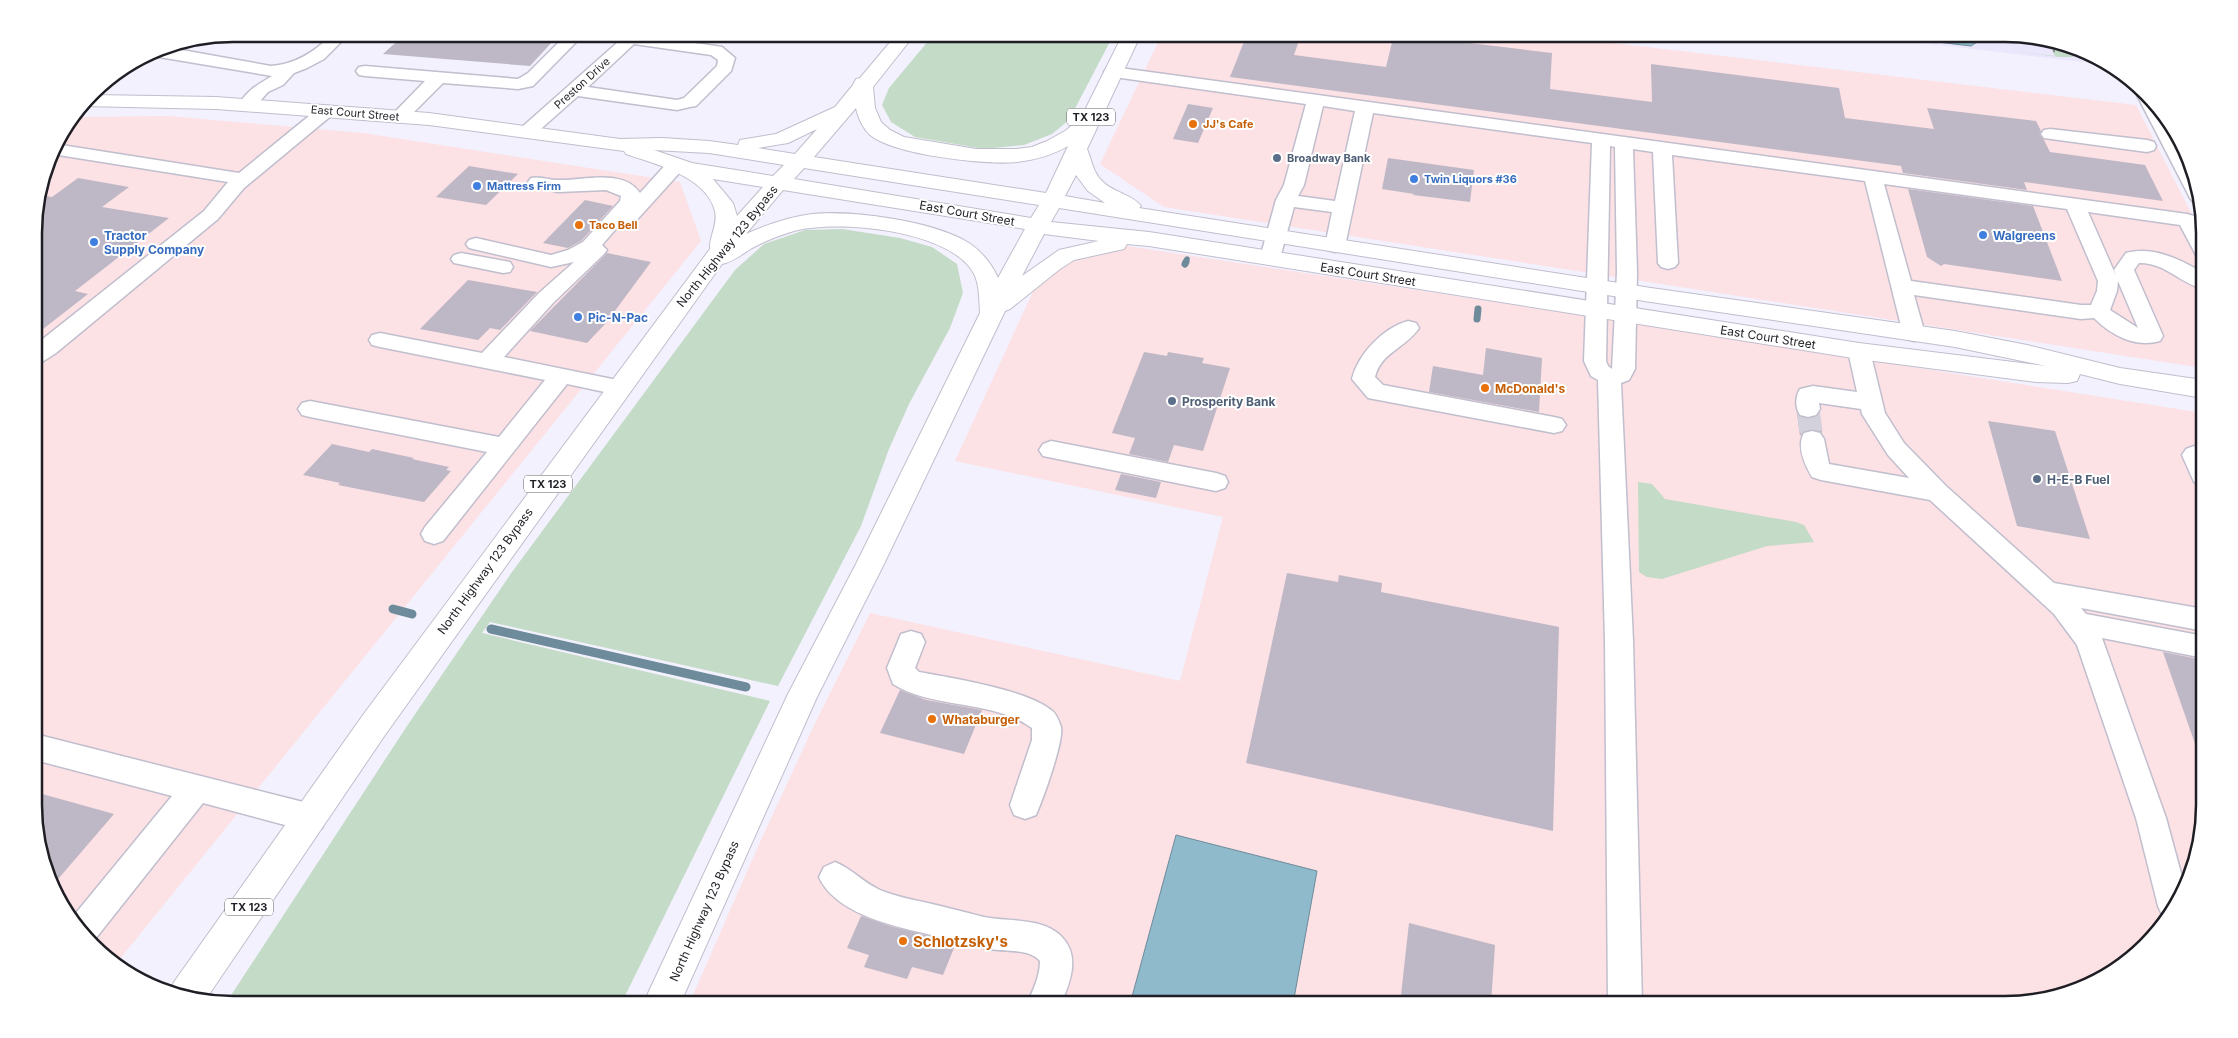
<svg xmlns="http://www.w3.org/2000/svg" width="2238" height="1038" font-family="Inter,sans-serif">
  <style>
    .commercial { fill: #fce1e5 }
    .built { fill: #eae6fc }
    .green { fill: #c3dbc7 }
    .water { fill: #8ebacc; stroke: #6d8b9a }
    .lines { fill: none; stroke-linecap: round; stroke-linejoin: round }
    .stream-far2 { stroke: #6d8b9a; stroke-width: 5.5 }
    .stream-far1 { stroke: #6d8b9a; stroke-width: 7 }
    .stream { stroke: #6d8b9a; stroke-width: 9 }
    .building { fill: #beb7c5 }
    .minor-tunnel { stroke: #d3d1dc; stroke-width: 23; stroke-dasharray: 23 12; stroke-linecap: butt }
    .minor-casing { stroke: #c1becd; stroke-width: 3 }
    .major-casing { stroke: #c1becd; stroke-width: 2 }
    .path { stroke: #888790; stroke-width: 2.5; stroke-dasharray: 2.5 2.5; stroke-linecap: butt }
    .minor { fill: #fff; fill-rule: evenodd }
    .major { fill: #fff; fill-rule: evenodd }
    .food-dot { fill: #e8710a; stroke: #fff; stroke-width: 2 }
    .service-dot { fill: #5c6f8a; stroke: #fff; stroke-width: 2 }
    .shop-dot { fill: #3f7fe0; stroke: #fff; stroke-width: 2 }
    .labels { text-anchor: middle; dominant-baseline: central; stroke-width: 4; stroke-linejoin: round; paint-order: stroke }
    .far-street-label { font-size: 11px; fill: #1f1e24; stroke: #fff }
    .shield { fill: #fff; stroke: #626266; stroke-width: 1 }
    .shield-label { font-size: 11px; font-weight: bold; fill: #1f1e24 }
    .far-food-label { font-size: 11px; font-weight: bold; fill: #c56008; stroke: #fff; text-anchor: start }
    .far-service-label { font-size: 11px; font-weight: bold; fill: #4e5e75; stroke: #fff; text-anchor: start }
    .far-shop-label { font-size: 11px; font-weight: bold; fill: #366cbe; stroke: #fff; text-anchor: start }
    .street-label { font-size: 12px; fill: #1f1e24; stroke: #fff }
    .shop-label { font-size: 12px; font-weight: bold; fill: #366cbe; stroke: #fff; text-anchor: start }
    .food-label { font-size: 12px; font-weight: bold; fill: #c56008; stroke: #fff; text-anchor: start }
    .service-label { font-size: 12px; font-weight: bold; fill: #4e5e75; stroke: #fff; text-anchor: start }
    .near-food-label { font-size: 15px; font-weight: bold; fill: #c56008; stroke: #fff; text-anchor: start }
    .rim { fill: none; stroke: #1f1e24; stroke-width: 2.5 }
  </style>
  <rect width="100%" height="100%" fill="#f3f1fd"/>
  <!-- commercial -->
  <g class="commercial">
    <polygon points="1162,34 1537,34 2136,105 2203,236 2203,368 1164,207 1100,164"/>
    <polygon points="168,116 363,133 680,182 701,241 115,965 75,926 49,881 35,831 34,220 54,145 76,117"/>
    <polygon points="1127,246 1659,327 2203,413 2204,805 2189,881 2155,936 2116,970 2069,994 2018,1004 689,1004 760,842 817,719 870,613 1180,681 1223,517 955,461 1037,283 1062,263 1115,247"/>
  </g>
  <!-- built -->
  <g class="built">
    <polygon points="1844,34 2005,34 2081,49 2108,65"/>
    <polygon points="2124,74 2163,112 2189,157 2203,207 2203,223"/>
  </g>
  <!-- green -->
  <g class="green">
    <polygon points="934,34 1114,34 1069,120 1052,134 1024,145 984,149 915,137 891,122 882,105 889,88"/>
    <polygon points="2053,43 2069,47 2074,57 2059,57 2014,51 2055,56 2050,45 2054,45"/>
    <polygon points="842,229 900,238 932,247 957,264 963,293 950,328 909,404 889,449 861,526 778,686 490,622 482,633 770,701 621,1004 226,1003 407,726 512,572 735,270 764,244 805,230"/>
    <polygon points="1638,482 1652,484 1665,499 1796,522 1804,525 1814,542 1767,546 1662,579 1647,577 1639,572"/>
  </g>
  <!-- water -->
  <g class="water">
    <polygon points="1870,34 1974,34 1977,42 1971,46"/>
    <polygon points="1176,835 1317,871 1293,1004 1130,1004"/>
  </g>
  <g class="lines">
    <!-- stream-far2 -->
    <polyline class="stream-far2" points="1185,263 1187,259"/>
    <!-- stream-far1 -->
    <g class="stream-far1">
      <polyline points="1185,264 1186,262"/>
      <polyline points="1477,319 1478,309"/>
    </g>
    <!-- stream -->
    <g class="stream">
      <polyline points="393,609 412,614"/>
      <polyline points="491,629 746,687"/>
    </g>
  </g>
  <!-- building -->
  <g class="building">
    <polygon points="405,34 468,34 553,41 530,66 383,54"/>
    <polygon points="1247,34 1300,38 1294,55 1386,67 1394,34 1552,53 1550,89 1652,102 1651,64 1839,88 1845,118 1934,129 1927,108 2036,121 2041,131 2040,135 2044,140 2050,152 2145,165 2163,201 2024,182 2027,190 1903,173 1901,166 1230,77"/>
    <polygon points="1188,104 1213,108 1198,143 1173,139"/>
    <polygon points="1388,158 1474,170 1470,202 1413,195 1414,194 1382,189"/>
    <polygon points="469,166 518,174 486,205 436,197"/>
    <polygon points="78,178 129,187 102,207 169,218 75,291 88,294 34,336 34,220 41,195 52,197"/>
    <polygon points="1908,189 2033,206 2062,281 1944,264 1941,266 1927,257"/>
    <polygon points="585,200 613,206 581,241 568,248 543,243"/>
    <polygon points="607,253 651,262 606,323 587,343 530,331"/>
    <polygon points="468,280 537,292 500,330 490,328 478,340 420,329"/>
    <polygon points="1486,348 1542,358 1539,412 1429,392 1433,366 1483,375"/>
    <polygon points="1144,352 1167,356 1168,352 1204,358 1202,363 1230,368 1203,451 1174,445 1168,462 1129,454 1135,438 1112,433"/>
    <polygon points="1797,414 1800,417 1808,419 1816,417 1819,414 1822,433 1812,429 1804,431 1800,436"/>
    <polygon points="1988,421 2055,431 2090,539 2017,526"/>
    <polygon points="332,444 369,452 372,449 414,458 412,459 449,467 446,470 451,471 424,502 338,485 340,483 303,475"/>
    <polygon points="1121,474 1161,482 1156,498 1115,490"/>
    <polygon points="1287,573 1338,582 1339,575 1382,583 1381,592 1559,627 1553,831 1246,763"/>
    <polygon points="2163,652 2204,660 2204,760 2201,761"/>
    <polygon points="900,690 926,700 982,710 964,754 880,733"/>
    <polygon points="35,792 114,814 52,886 36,831"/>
    <polygon points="861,916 890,926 956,943 943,975 912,967 907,979 864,967 869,955 847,948"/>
    <polygon points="1409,923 1495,945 1491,1004 1400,1004"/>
  </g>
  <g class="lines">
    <!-- minor-tunnel -->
    <polyline class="minor-tunnel" points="1808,409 1812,439"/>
    <!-- minor casing -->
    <g class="minor-casing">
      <g id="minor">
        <path d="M 332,34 L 349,34 L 324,59 L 307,68 L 294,73 L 283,85 L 268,92 L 253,109 L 241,109 L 238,105 C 250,88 256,86 272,76 L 159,57 L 153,56 L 151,53 L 165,47 L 271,66 C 296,64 315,52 332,34 Z"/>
        <polygon points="567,34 584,34 533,86 518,89 443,83 405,121 399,122 393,121 390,117 425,81 365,76 359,75 356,71 359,67 365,66 518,79 528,73"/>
        <path d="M 627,34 L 644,34 L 643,36 L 716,46 L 722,47 L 735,58 L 731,71 L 696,106 L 690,107 L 677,110 L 578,96 L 534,135 L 528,136 L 522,135 L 519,131 L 522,127 ZM 634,44 L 711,55 L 718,60 L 717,66 L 684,98 L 677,100 L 588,87 Z"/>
        <path d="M 1113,67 L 2187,214 L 2194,216 L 2203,231 L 2203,257 L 2196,255 L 2180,225 L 2088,212 L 2116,276 L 2114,270 L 2126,253 C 2153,246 2180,259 2203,273 L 2203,289 C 2180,283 2164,262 2139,263 L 2134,270 L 2163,336 L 2160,341 C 2135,348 2111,335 2094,318 L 2081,319 L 1914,295 L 1925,334 L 1922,339 L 1914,341 L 1906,339 L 1903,334 L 1865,181 L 1672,155 L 1678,263 L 1675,267 L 1668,269 L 1661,267 L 1658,263 L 1653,152 L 1633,149 L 1637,272 L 1635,369 L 1629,380 L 1621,383 L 1633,641 L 1642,1004 L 1608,1004 L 1605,641 L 1598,380 L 1591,376 L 1584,361 L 1592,143 L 1373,113 L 1345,246 L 1342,250 L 1335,252 L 1328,250 L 1325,246 L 1332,212 L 1294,207 L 1280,258 L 1277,262 L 1270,264 L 1263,262 L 1260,258 L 1276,200 L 1284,185 L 1306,104 L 1107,76 L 1104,72 L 1107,68 ZM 1323,106 L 1355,111 L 1335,201 L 1298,196 L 1304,185 ZM 1610,146 L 1615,147 L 1617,272 L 1612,369 L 1608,366 L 1606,361 ZM 1884,184 L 2067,209 L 2098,281 L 2097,291 L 2091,305 L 2081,305 L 1911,281 ZM 2118,281 L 2138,328 L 2110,310 L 2117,291 Z"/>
        <path d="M 2140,91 L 2142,91 C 2149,98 2158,105 2164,113 C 2183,141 2193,171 2202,203 L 2193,202 L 2190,198 L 2137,95 Z"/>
        <polygon points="326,106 332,107 335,111 332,115 244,188 218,219 56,353 42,362 35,364 34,346 204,211 228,182 52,154 55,144 239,173 320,107"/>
        <polygon points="2050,129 2147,140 2154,142 2156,146 2154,150 2147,152 2044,138 2041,134 2044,130"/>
        <path d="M 675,160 L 682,162 L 684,166 L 682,170 L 634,223 L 621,223 L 602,245 L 607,250 L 604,254 L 553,303 L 504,357 L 627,382 L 630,387 L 627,392 L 619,395 L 567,384 L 443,541 L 434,544 L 425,541 L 421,534 L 425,527 L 487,452 L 310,417 L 302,415 L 298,409 L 302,403 L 310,401 L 499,437 L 545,380 L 380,347 L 372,345 L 369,340 L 372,335 L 380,333 L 482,353 L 539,293 L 574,262 L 551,267 L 469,248 L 466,244 L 469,240 L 476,238 L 551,255 L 568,250 L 583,242 L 620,201 L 621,196 L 606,190 L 558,192 L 531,186 L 528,182 L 531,178 C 541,176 548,180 558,180 C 583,181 623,168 640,193 L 668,162 Z"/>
        <polygon points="461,253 510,262 513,267 510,272 503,273 454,263 451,259 454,255"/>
        <path d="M 1408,321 L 1416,323 L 1419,328 C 1406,348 1381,352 1375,377 L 1383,385 L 1554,417 L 1562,419 L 1566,425 L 1562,431 L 1554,433 L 1368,398 L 1352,379 C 1358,354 1383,328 1408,321 Z"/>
        <path d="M 1859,344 L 1867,346 L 1870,351 L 1885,413 L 1904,443 L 1946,486 L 2054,583 L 2204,609 L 2204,631 L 2081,608 L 2086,614 L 2204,636 L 2204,658 L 2102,638 L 2166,818 L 2185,888 L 2166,918 L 2163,917 L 2158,906 L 2136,818 L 2077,645 L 2054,614 L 1930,500 L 1821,480 L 1812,477 C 1805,465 1796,447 1804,433 L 1812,431 L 1820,433 L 1824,439 L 1829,464 L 1909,478 L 1888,455 L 1862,414 L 1861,409 L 1819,403 L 1820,409 L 1816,415 L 1808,417 L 1800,415 C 1795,407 1795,397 1800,389 L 1813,386 L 1857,392 L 1848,351 L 1851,346 Z"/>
        <polygon points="1051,441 1216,473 1225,476 1228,482 1225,488 1216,491 1043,456 1039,450 1043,444"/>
        <polygon points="2194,446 2203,450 2203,485 2194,482 2182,455 2186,449"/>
        <path d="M 911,631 L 921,634 L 925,642 L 915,668 L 919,672 C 952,678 1027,690 1051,710 C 1056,713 1059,721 1061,727 C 1064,741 1043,799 1036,815 L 1025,819 L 1014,815 L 1010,805 L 1032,740 L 1032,728 C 992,699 935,710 893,684 L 887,668 L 901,634 Z"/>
        <polygon points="35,734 311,804 322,808 326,818 322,828 311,832 203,803 92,943 75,926 71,919 172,796 35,760"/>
        <path d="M 835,862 C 852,869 864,883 880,890 C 897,897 915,900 932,904 C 950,908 967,913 984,917 C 1008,922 1042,917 1061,936 C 1081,956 1070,982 1061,1004 L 1027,1004 C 1033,990 1040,976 1040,961 C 1029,948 1005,952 990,949 C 973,947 958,941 941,937 C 903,928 837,917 819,877 L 824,867 Z"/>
      </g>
    </g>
    <!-- major casing -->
    <g class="major-casing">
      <path id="major" d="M 897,34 L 915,34 L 873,87 L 875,108 L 881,122 L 890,130 L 904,137 L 976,149 L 1016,149 L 1032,147 L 1047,141 L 1065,131 L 1081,118 L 1123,34 L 1141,34 L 1087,149 C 1092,161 1093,173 1103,182 C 1113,192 1133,195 1141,206 L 1139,208 L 1651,288 L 1955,331 L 2027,345 L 2120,368 L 2203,380 L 2203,398 L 2120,384 L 2080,374 L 2077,381 L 2068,383 L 2036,382 L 1859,359 L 1149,246 L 1127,244 L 1124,249 L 1074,260 L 1060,269 L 1010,309 L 1005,311 L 884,564 L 817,697 L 680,1004 L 643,1004 L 788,694 L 856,564 L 980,313 C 979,298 980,281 971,269 C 944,230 837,219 794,231 C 780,235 765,241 752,248 C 742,254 733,262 722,264 L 385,735 L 206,999 L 170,992 L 174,982 L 363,715 L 710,249 C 709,237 718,225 715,211 C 706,176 655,164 626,154 L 624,151 L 429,125 L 216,109 L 84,106 L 92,95 L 216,97 L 429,113 L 620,139 L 662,138 L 709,141 L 738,145 L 740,140 L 776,134 L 835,107 L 853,85 L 856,79 L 860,78 ZM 856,108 C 858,118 863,128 870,135 C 894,155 985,165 1017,162 C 1034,160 1053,155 1068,146 L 1046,193 L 814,157 ZM 817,129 L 795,154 L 758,148 L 788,143 ZM 654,150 L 709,153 L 784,165 L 773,176 L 692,163 ZM 804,168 L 1039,205 L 1031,218 L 794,179 ZM 1076,175 L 1088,191 L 1105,203 L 1065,196 ZM 713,179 L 763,187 L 737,216 L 733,203 ZM 783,190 L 1002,225 L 1025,229 L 998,278 C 992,264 982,252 969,243 C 934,221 853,210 812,214 C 789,217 766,225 746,234 ZM 1059,208 L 1651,302 L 1955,347 L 2046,366 L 1859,343 L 1149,232 L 1051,222 ZM 1044,234 L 1099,241 L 1059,250 L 1022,276 Z"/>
    </g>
    <!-- path -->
    <polyline class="path" points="2052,43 2056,51 2053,51"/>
    <!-- minor -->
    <use href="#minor" class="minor"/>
    <!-- major -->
    <use href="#major" class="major"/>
  </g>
  <!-- markers -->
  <g class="food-dot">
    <circle cx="1193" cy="124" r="5"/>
    <circle cx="579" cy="225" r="5"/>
    <circle cx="1485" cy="388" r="5"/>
    <circle cx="932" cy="719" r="5"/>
    <circle cx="903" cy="941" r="5"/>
  </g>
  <g class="service-dot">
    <circle cx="1277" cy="158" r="5"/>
    <circle cx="1172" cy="401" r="5"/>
    <circle cx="2037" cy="479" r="5"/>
  </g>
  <g class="shop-dot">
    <circle cx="1414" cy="179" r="5"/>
    <circle cx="477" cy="186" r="5"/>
    <circle cx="1983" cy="235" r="5"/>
    <circle cx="94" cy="242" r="5"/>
    <circle cx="578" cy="317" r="5"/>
  </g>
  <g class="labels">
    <!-- far-street labels -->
    <g class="far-street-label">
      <text transform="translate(582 83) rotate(-42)">Preston Drive</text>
      <text transform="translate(355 113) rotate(5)">East Court Street</text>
    </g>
    <!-- shield labels -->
    <g class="shield">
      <rect x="1067" y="108.5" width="48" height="17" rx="4"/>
      <rect x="524" y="475.5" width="48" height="17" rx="4"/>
      <rect x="225" y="898.5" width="48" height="17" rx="4"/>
    </g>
    <g class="shield-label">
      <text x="1091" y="117">TX 123</text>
      <text x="548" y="484">TX 123</text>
      <text x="249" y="907">TX 123</text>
    </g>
    <!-- far-food labels -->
    <g class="far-food-label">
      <text x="1203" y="124">JJ's Cafe</text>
      <text x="589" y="225">Taco Bell</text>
    </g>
    <!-- far-service labels -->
    <g class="far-service-label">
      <text x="1287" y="158">Broadway Bank</text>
    </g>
    <!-- far-shop labels -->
    <g class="far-shop-label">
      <text x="1424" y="179">Twin Liquors #36</text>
      <text x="487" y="186">Mattress Firm</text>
    </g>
    <!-- street labels -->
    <g class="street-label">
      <text transform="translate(967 213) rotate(10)">East Court Street</text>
      <text transform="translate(727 246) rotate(-51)">North Highway 123 Bypass</text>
      <text transform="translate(1368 274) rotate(9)">East Court Street</text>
      <text transform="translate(1768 337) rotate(9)">East Court Street</text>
      <text transform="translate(485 571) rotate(-54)">North Highway 123 Bypass</text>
      <text transform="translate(704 911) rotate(-66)">North Highway 123 Bypass</text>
    </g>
    <!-- shop labels -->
    <g class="shop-label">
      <text x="104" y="235">Tractor<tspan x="104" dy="14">Supply Company</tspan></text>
      <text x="1993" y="235">Walgreens</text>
      <text x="588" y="317">Pic-N-Pac</text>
    </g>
    <!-- food labels -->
    <g class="food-label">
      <text x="1495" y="388">McDonald's</text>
      <text x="942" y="719">Whataburger</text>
    </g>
    <!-- service labels -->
    <g class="service-label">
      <text x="1182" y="401">Prosperity Bank</text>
      <text x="2047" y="479">H-E-B Fuel</text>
    </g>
    <!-- near-food labels -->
    <g class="near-food-label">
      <text x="913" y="941">Schlotzsky's</text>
    </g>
  </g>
  <!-- crop -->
  <path d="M0 0H2238V1038H0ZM233 42H2005A191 191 0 0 1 2196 233V805A191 191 0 0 1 2005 996H233A191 191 0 0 1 42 805V233A191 191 0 0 1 233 42Z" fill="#fff" fill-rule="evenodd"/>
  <path class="rim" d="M233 42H2005A191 191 0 0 1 2196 233V805A191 191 0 0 1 2005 996H233A191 191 0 0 1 42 805V233A191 191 0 0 1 233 42Z"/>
</svg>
